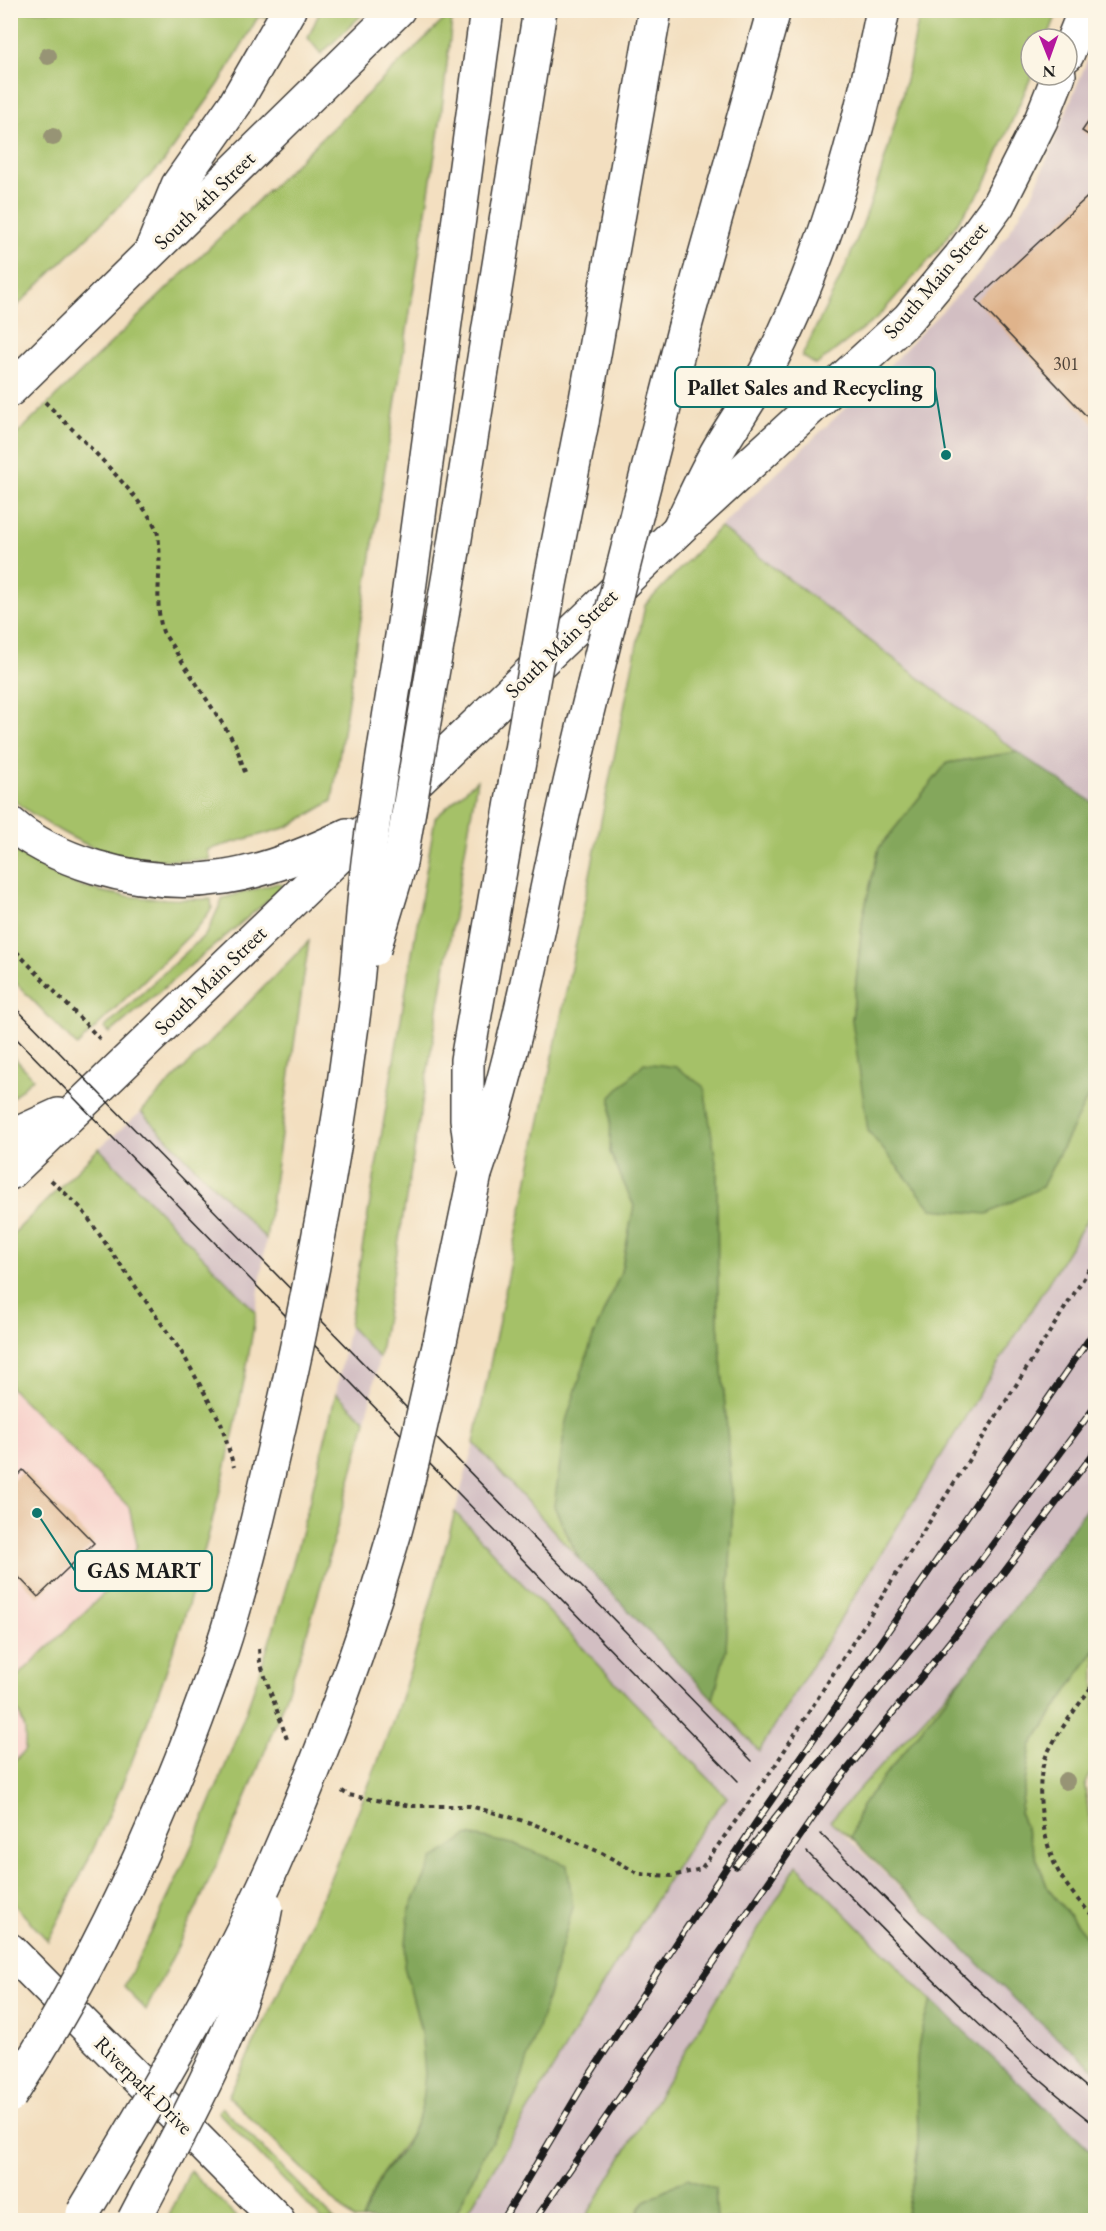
<svg xmlns="http://www.w3.org/2000/svg" width="1106" height="2231" font-family="'EB Garamond',serif">
  <style>
    .built { fill: #f7d0ca }
    .industrial { fill: #d2bec2 }
    .green { fill: #a5c167; stroke: #606e42; stroke-width: 1.5 }
    .forest { fill: #84a75c; stroke: #50623c; stroke-width: 1.5 }
    .building { fill: #dfb38b }
    .lines { fill: none; stroke-linecap: round; stroke-linejoin: round }
    .secondary-casing { stroke: #3c3935; stroke-width: 36 }
    .highway-casing { stroke: #3c3935; stroke-width: 36 }
    .path { stroke: #3c3935; stroke-width: 4; stroke-dasharray: 4.5 4.5; stroke-linecap: butt }
    .secondary { stroke: #fff; stroke-width: 33 }
    .highway { stroke: #fff; stroke-width: 33 }
    .tram { stroke: #1c1c1c; stroke-width: 1.5 }
    .rail-casing { stroke: #1c1c1c; stroke-width: 7 }
    .rail { stroke: #fcf5e5; stroke-width: 4.5; stroke-dasharray: 14; stroke-linecap: butt }
    .highway-bridge-casing { stroke: #3c3935; stroke-width: 36; stroke-linecap: butt }
    .path-bridge { stroke: #3c3935; stroke-width: 4; stroke-dasharray: 4.5 4.5; stroke-linecap: butt }
    .highway-bridge { stroke: #fff; stroke-width: 33 }
    .tree { fill: #979474 }
    .labels { text-anchor: middle; dominant-baseline: central; stroke-width: 6; stroke-linejoin: round; paint-order: stroke }
    .number-label { font-size: 18px; fill: #4d4238 }
    .street-label { font-size: 21px; fill: #1c1c1c; stroke: #fcf5e5 }
    .leader { fill: none; stroke: #0f766e; stroke-width: 2 }
    .callout-dot { fill: #0f766e; stroke: #fcf5e5; stroke-width: 2 }
    .callout { fill: #fcf5e5; stroke: #0f766e; stroke-width: 2 }
    .callout-label { font-size: 22px; text-anchor: middle; font-weight: bold; fill: #1c1c1c }
  </style>
  <rect width="100%" height="100%" fill="#fcf5e5"/>
  <filter id="ink" filterUnits="userSpaceOnUse"><feTurbulence type="fractalNoise" baseFrequency=".0167" numOctaves="2"/><feDisplacementMap in="SourceGraphic" scale="12" xChannelSelector="R" yChannelSelector="G"/><feConvolveMatrix kernelMatrix="1 2 1 2 8 2 1 2 1" color-interpolation-filters="sRGB"/></filter>
  <filter id="wash" filterUnits="userSpaceOnUse"><feTurbulence type="fractalNoise" baseFrequency=".008" numOctaves="4" result="noise"/><feDisplacementMap in="SourceGraphic" scale="24" xChannelSelector="R" yChannelSelector="G"/><feGaussianBlur stdDeviation="1.35" result="paint"/><feColorMatrix in="noise" values="0 0 0 0 0 0 0 0 0 0 0 0 0 0 0 0 0 1.4 0 .05"/><feComposite in="paint" operator="in"/></filter>
  <g filter="url(#wash)">
    <rect width="100%" height="100%" fill="#f3dfc0"/>
    <!-- built -->
    <g class="built">
      <polygon points="11,1388 129,1507 137,1545 126,1572 14,1680 11,1692"/>
      <polygon points="10,1700 24,1725 25,1750 11,1765"/>
    </g>
    <!-- industrial -->
    <g class="industrial">
      <polygon points="1095,41 1095,804 1094,805 1017,752 720,527 873,382 978,274 1008,234 1034,191"/>
      <polygon points="141,1112 266,1239 256,1312 99,1148"/>
      <polygon points="1095,1207 1095,1497 971,1667 830,1821 1028,2012 1095,2070 1095,2154 932,2001 797,1866 584,2220 463,2220 602,1986 694,1839 727,1797 631,1699 455,1512 474,1443 759,1751"/>
      <polygon points="349,1326 379,1358 366,1421 336,1393"/>
    </g>
    <!-- green -->
    <g class="green">
      <path d="M 920,10 L 1058,11 L 1047,39 L 1031,39 L 1032,75 L 984,186 L 937,251 L 876,319 L 816,365 L 802,356 C 817,324 834,293 848,261 C 882,181 905,96 920,10 Z"/>
      <polygon points="11,11 271,11 269,18 258,17 219,84 162,164 11,312"/>
      <polygon points="320,11 320,10 366,11 321,54 308,38"/>
      <path d="M 453,11 L 441,117 L 332,801 L 288,827 L 207,850 L 210,860 C 178,861 148,861 117,855 C 86,849 35,818 11,798 L 11,440 Z"/>
      <polygon points="720,527 1017,752 947,763 879,848 863,916 852,1020 1042,1187 1095,1083 1095,1207 759,1751 713,1699 726,1650 733,1503 718,1323 717,1168 610,1152 634,1206 621,1272 593,1337 554,1506 579,1559 474,1443 645,605"/>
      <polygon points="477,780 379,1358 349,1326 435,818"/>
      <path d="M 10,848 C 25,857 39,867 54,875 C 102,899 157,900 211,899 L 212,908 L 199,926 L 77,1046 L 11,978 Z"/>
      <polygon points="278,883 283,885 278,892 110,1033 104,1028 207,933 223,898"/>
      <polygon points="309,941 266,1239 141,1112"/>
      <polygon points="11,1054 33,1078 11,1099"/>
      <path d="M 99,1148 L 256,1312 C 230,1480 183,1645 115,1801 C 95,1849 71,1895 48,1941 L 11,1901 L 11,1765 L 25,1750 C 25,1742 26,1733 24,1726 C 18,1704 6,1705 14,1680 L 126,1572 L 137,1545 L 129,1507 L 11,1388 L 11,1236 Z"/>
      <path d="M 336,1393 L 366,1421 C 345,1498 325,1576 301,1652 C 260,1776 205,1894 146,2010 L 124,1987 C 162,1912 198,1837 228,1759 C 275,1640 307,1517 336,1393 Z"/>
      <path d="M 455,1512 L 631,1699 L 727,1797 L 694,1839 L 602,1986 L 463,2220 L 453,2220 L 483,2156 L 512,2107 L 404,1966 C 416,2011 434,2064 421,2111 C 414,2136 396,2154 382,2174 C 373,2187 368,2206 362,2220 L 354,2220 L 228,2096 C 291,1971 348,1845 396,1713 C 419,1647 437,1579 455,1512 Z"/>
      <polygon points="1095,1649 1095,1764 1085,1786 1091,1831 1095,1845 1095,1947 1048,1889 1020,1814 1031,1746"/>
      <polygon points="971,1667 861,1806 851,1838 830,1821"/>
      <path d="M 797,1865 L 932,2001 C 910,2045 918,2090 918,2138 C 918,2165 910,2194 906,2220 L 717,2220 L 715,2188 L 645,2201 L 632,2220 L 584,2220 Z"/>
      <polygon points="222,2107 335,2220 322,2220 218,2112"/>
      <polygon points="190,2171 240,2220 167,2220"/>
    </g>
    <!-- forest -->
    <g class="forest">
      <polygon points="1017,752 1095,804 1095,1083 1042,1187 987,1214 932,1209 868,1131 852,1020 863,916 879,848 947,763"/>
      <polygon points="644,1063 676,1067 704,1087 717,1168 718,1323 733,1502 726,1650 713,1699 579,1559 554,1506 566,1421 593,1337 621,1272 634,1206 610,1152 611,1097"/>
      <polygon points="1095,1497 1095,1649 1031,1746 1020,1814 1048,1889 1095,1947 1095,2070 1028,2012 851,1838 861,1806 971,1667"/>
      <polygon points="468,1835 517,1845 567,1865 573,1907 543,2013 512,2107 483,2156 453,2220 362,2220 381,2176 404,2148 421,2111 425,2074 421,2030 404,1966 409,1911 433,1859"/>
      <path d="M 932,2001 L 1095,2154 L 1095,2220 L 906,2220 C 910,2194 918,2165 918,2138 C 918,2090 910,2045 932,2001 Z"/>
      <polygon points="687,2178 715,2188 717,2220 632,2220 645,2201"/>
    </g>
    <g id="blocks">
      <!-- building -->
      <g class="building">
        <polygon points="1096,111 1096,140 1082,131"/>
        <polygon points="1096,189 1096,426 976,300"/>
        <polygon points="23,1470 94,1543 38,1597 10,1568 10,1483"/>
      </g>
    </g>
  </g>
  <g filter="url(#ink)">
    <use href="#blocks" fill-opacity="0" stroke="#3c3935" stroke-width="1.5"/>
    <g class="lines">
      <!-- secondary casing -->
      <g class="secondary-casing">
        <g id="secondary">
          <polyline points="1067,55 1085,10"/>
          <polyline points="10,390 398,10"/>
          <path d="M 10,823 C 34,844 66,858 95,867 C 189,895 261,877 347,835"/>
          <polyline points="10,1137 58,1115"/>
          <polyline points="10,1173 678,530 908,319 960,257 998,205 1041,120 1059,75"/>
          <polyline points="10,1950 278,2220"/>
        </g>
      </g>
      <!-- highway casing -->
      <g class="highway-casing">
        <g id="highway">
          <polyline points="151,251 178,185 235,104 289,10"/>
          <polyline points="685,326 774,10"/>
          <polyline points="582,422 655,10"/>
          <path d="M 678,530 C 690,506 701,480 714,457 C 730,428 750,401 766,371 C 825,257 858,136 883,10"/>
          <polyline points="453,551 540,10"/>
          <polyline points="408,597 487,10"/>
          <polyline points="439,1346 475,1174"/>
        </g>
      </g>
      <!-- path -->
      <g class="path">
        <path d="M 45,402 C 68,425 154,508 158,535 C 163,568 153,601 163,632 L 235,743 L 245,772"/>
        <polyline points="10,945 100,1039"/>
        <polyline points="51,1180 81,1208 184,1356 221,1423 234,1467"/>
        <polyline points="259,1649 260,1662 288,1742"/>
        <path d="M 1096,1680 C 1080,1704 1060,1728 1047,1754 C 1033,1783 1043,1840 1056,1867 C 1066,1887 1081,1904 1096,1919"/>
        <polyline points="774,1767 1096,1259"/>
        <polyline points="342,1791 348,1795 411,1806 470,1806 531,1823 602,1853 639,1874 672,1876 701,1869 742,1812"/>
      </g>
      <!-- secondary -->
      <use href="#secondary" class="secondary"/>
      <!-- highway -->
      <use href="#highway" class="highway"/>
      <!-- tram -->
      <g class="tram">
        <polyline points="10,1002 752,1761"/>
        <polyline points="10,1032 738,1781"/>
        <path d="M 821,1834 C 910,1923 998,2014 1096,2095"/>
        <path d="M 807,1852 C 900,1946 991,2044 1096,2126"/>
      </g>
      <!-- rail casing -->
      <g class="rail-casing">
        <g id="rail">
          <polyline points="736,1866 964,1583 1096,1405"/>
          <polyline points="503,2220 585,2082 755,1824 1096,1329"/>
          <polyline points="535,2220 839,1780 983,1600 1096,1450"/>
        </g>
      </g>
      <!-- rail -->
      <use href="#rail" class="rail"/>
      <!-- highway-bridge casing -->
      <g class="highway-bridge-casing">
        <g id="highway-bridge">
          <polyline points="374,949 400,863 453,551"/>
          <polyline points="473,1166 467,1119 467,1060 550,584 582,422"/>
          <path d="M 475,1174 C 519,1047 540,913 570,783 C 606,630 646,478 685,326"/>
          <path d="M 10,2096 C 99,1960 166,1811 219,1657 C 243,1585 260,1510 277,1436 C 309,1298 335,1158 353,1018 C 360,966 362,914 368,862 C 379,773 395,685 408,597"/>
          <path d="M 83,2213 C 151,2099 220,1985 274,1864 C 321,1758 362,1647 394,1535 C 411,1473 424,1409 439,1346"/>
          <path d="M 134,2220 C 186,2119 246,2020 266,1906"/>
        </g>
      </g>
      <!-- path-bridge -->
      <polyline class="path-bridge" points="742,1812 774,1767"/>
      <!-- highway-bridge -->
      <use href="#highway-bridge" class="highway-bridge"/>
    </g>
    <!-- trees -->
    <g class="tree">
      <circle cx="48" cy="56" r="9"/>
      <circle cx="53" cy="137" r="9"/>
      <circle cx="1066" cy="1781" r="9"/>
    </g>
  </g>
  <g class="labels">
    <!-- number labels -->
    <g class="number-label">
      <text x="1066" y="363">301</text>
    </g>
    <!-- street labels -->
    <g class="street-label">
      <text transform="translate(204 200) rotate(-44)">South 4th Street</text>
      <text transform="translate(935 280) rotate(-49)">South Main Street</text>
      <text transform="translate(561 643) rotate(-44)">South Main Street</text>
      <text transform="translate(210 980) rotate(-44)">South Main Street</text>
      <text transform="translate(144 2085) rotate(45)">Riverpark Drive</text>
    </g>
  </g>
  <!-- callouts -->
  <path class="leader" d="M946 455L935 387M37 1513L75 1571"/>
  <g class="callout-dot">
    <circle cx="946" cy="455" r="6"/>
    <circle cx="37" cy="1513" r="6"/>
  </g>
  <g class="callout">
    <rect x="675" y="367" width="260" height="40" rx="6"/>
    <rect x="75" y="1551" width="137" height="40" rx="6"/>
  </g>
  <g class="callout-label">
    <text x="805" y="395">Pallet Sales and Recycling</text>
    <text x="144" y="1578">GAS MART</text>
  </g>
  <!-- margin -->
  <rect width="1106" height="2231" fill="none" stroke="#fcf5e5" stroke-width="36"/>
  <!-- north arrow -->
  <g transform="translate(1049 57) rotate(179)"><circle r="28" fill="#fcf5e5" stroke="#a29e95" stroke-width="1.5"/>
  <path d="M0-4.5L10 22L0 15L-10 22Z" fill="#b5179e"/>
  <text y="-9" font-size="16" font-weight="bold" text-anchor="middle" fill="#1c1c1c">N</text>
  </g>
</svg>
